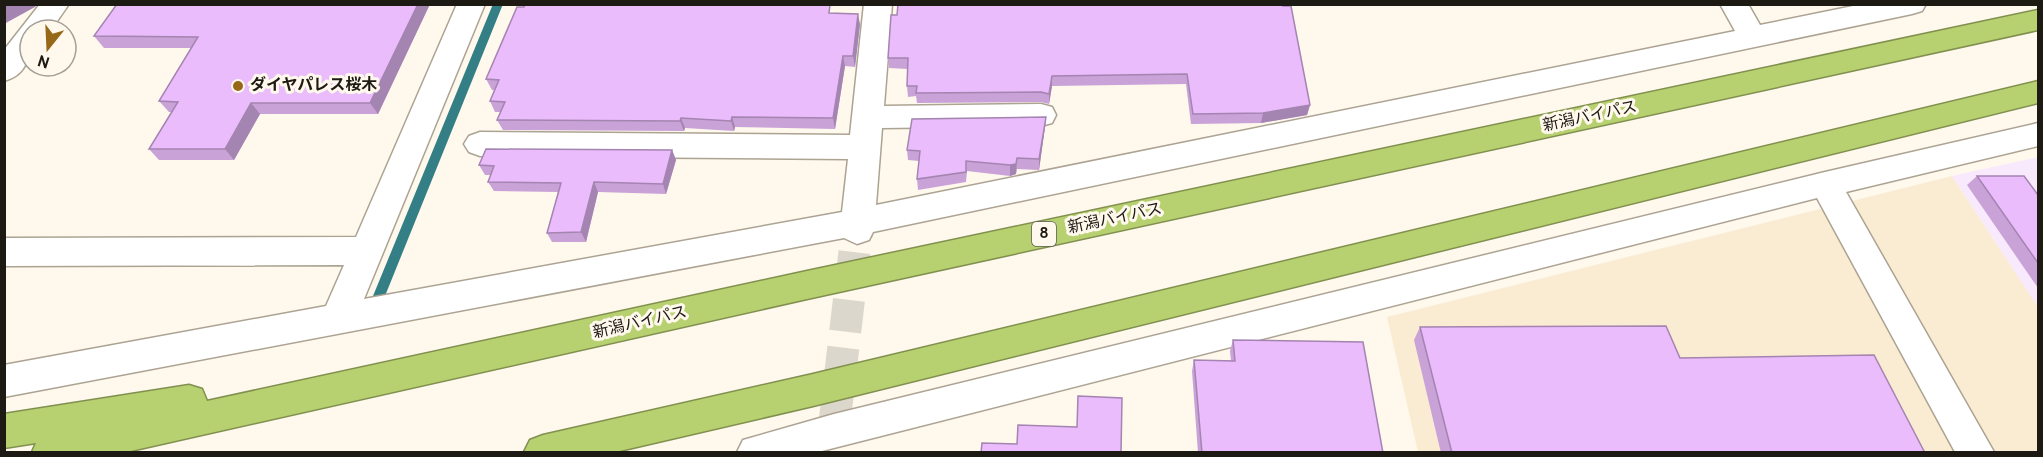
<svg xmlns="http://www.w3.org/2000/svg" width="2043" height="457" font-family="Overpass,'Noto Sans JP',sans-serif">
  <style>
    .built { fill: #faecd2 }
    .industrial { fill: #f8e9fd }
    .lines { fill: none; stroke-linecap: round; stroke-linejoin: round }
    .stream { fill: #347f86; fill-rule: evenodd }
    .minor-tunnel { stroke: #dcd7cc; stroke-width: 32; stroke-dasharray: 32 16; stroke-linecap: butt }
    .minor-casing { stroke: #aca392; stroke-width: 3 }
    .highway-casing { stroke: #81904f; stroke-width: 3 }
    .minor { fill: #fff; fill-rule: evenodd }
    .highway { fill: #b7d070; fill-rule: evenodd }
    .wall { fill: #c9a2d8 }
    .shaded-wall { fill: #a484b0 }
    .building { fill: #eabcfb; stroke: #a484b0; stroke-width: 1.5 }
    .poi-dot { fill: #966817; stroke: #fef8ed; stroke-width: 2 }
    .labels { text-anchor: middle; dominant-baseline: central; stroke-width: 6; stroke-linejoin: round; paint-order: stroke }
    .shield { fill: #fef8ed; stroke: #605c54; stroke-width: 1.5 }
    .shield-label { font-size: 15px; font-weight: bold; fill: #1d1913 }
    .poi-label { font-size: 16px; font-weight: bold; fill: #1d1913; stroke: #fef8ed; text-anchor: start }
    .street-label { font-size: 16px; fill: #1d1913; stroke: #fef8ed }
  </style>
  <rect width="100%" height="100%" fill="#fef8ed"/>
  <!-- built -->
  <polygon class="built" points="1952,176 2038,307 2038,452 1418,452 1387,317"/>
  <!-- industrial -->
  <polygon class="industrial" points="2038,157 2038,307 1952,176"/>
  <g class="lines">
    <!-- stream -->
    <polygon class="stream" points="493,4 503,4 385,296 383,300 379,301 375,300 373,296"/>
    <!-- minor-tunnel -->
    <polyline class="minor-tunnel" points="834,427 857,231"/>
    <!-- minor casing -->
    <g class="minor-casing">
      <g id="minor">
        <path d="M 40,4 L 69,4 L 51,30 L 30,30 C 30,53 30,74 4,81 L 4,50 Z"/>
        <polygon points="457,4 485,4 364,299 842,212 848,159 480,156 469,152 464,144 469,136 480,132 850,135 864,4 892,4 884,106 1041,104 1052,107 1056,115 1052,123 1041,126 882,128 876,205 1735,31 1720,4 1748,4 1760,25 1863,4 1926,4 1922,11 1912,14 873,232 869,240 857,244 844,238 4,397 4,365 326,306 344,265 4,266 4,238 356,237"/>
        <polygon points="2038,123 2038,146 1846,192 1994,452 1955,452 1817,198 818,452 737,452 743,440 834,414 1825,172"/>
      </g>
    </g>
    <!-- highway casing -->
    <g class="highway-casing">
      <g id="highway">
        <polygon points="2038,10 2038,30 807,299 126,452 32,452 36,443 4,448 4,414 189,385 202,389 207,401 807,271"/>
        <polygon points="2038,81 2038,103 813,406 615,452 524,452 530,440 543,435 813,374"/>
      </g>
    </g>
    <!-- minor -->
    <use href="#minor" class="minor"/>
    <!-- highway -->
    <use href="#highway" class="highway"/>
  </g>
  <!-- wall -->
  <g class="wall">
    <polygon points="430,4 378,114 260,114 234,160 159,160 149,149 171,112 169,112 159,101 192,48 104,48 94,36"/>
    <polygon points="1283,4 1310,105 1307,115 1261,123 1191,124 1186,84 1052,86 1049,104 1041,102 917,103 916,96 908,97 907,86 908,69 889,68 888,58"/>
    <polygon points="831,13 860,24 855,67 845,66 835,129 735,127 734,131 685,128 684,131 503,130 497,120 501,112 495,112 490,101 494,90 492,90 486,79"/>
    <polygon points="1046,117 1045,127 1039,170 1017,169 1016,174 1010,176 967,171 966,182 918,190 917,179 919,161 908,160 907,150"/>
    <polygon points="672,150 676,160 666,194 598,192 586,242 552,242 547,233 558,192 494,191 488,182 491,175 485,175 479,165"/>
    <polygon points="1977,176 2038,195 2038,288 1967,185"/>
    <polygon points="1420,327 1680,358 1925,453 1441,453 1414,340"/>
    <polygon points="1233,340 1383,453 1198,453 1192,371 1194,360 1231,361 1230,351"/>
  </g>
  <!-- shaded-wall -->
  <g class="shaded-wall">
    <polygon points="9,4 37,4 35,7 4,24 4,7"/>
    <polygon points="418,4 430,4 378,114 370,103"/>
    <polygon points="858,14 860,24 855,67 853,56"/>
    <polygon points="843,56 845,66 835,129 833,118"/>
    <polygon points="1052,76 1052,86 1049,104 1049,94"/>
    <polygon points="251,103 260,114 234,160 225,149"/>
    <polygon points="1310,105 1307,115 1261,123 1263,113"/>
    <polygon points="732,117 735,127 734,131 731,121"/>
    <polygon points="1046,117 1045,127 1039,170 1039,159"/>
    <polygon points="681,118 685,128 684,131 680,121"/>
    <polygon points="672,150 676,160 666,194 663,184"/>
    <polygon points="1017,158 1016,174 1010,176 1010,165"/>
    <polygon points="594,182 598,192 586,242 581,232"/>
  </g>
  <!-- building -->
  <g class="building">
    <polygon points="117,4 418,4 370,103 251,103 225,149 149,149 178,102 159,101 198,37 94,36"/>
    <polygon points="525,4 816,4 830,5 829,13 858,14 853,56 843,56 833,118 732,117 731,121 681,118 680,121 497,120 505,102 490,101 499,80 486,79 517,7 524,7"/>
    <polygon points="898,4 1283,4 1283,6 1291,6 1310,105 1263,113 1193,114 1187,74 1052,76 1049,94 1041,92 916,93 917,86 907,86 908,58 888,58 891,15 897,15"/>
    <polygon points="1046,117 1039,159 1017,158 1016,164 1010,165 966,161 966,172 917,179 920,151 907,150 912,119"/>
    <polygon points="486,149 672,150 663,184 594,182 581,232 547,233 561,183 488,182 494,166 479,165"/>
    <polygon points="1977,176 2024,176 2038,195 2038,263"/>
    <polygon points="1666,326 1680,358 1874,355 1925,453 1452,453 1420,327"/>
    <polygon points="1233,340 1363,342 1383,453 1202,453 1194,360 1235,361"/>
    <polygon points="1078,396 1122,398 1121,453 981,453 982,443 1017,444 1018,425 1077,427"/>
  </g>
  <!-- markers -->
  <circle class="poi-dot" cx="238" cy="86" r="6"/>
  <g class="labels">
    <!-- shield labels -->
    <rect class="shield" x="1032" y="222" width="24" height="24" rx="4.5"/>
    <g class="shield-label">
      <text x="1044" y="234">8</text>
    </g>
    <!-- poi labels -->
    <g class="poi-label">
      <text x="250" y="86">ダイヤパレス桜木</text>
    </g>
    <!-- street labels -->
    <g class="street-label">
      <text transform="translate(1590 117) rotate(-12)">新潟バイパス</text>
      <text transform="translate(1115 219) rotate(-12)">新潟バイパス</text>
      <text transform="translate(640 323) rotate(-13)">新潟バイパス</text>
    </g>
  </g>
  <!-- border -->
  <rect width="2043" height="457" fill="none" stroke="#1d1913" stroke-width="12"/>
  <!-- north arrow -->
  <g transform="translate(48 48) rotate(198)"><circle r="28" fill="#fef8ed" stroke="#a49f96" stroke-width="1.5"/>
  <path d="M0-4.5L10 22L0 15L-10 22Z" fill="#966817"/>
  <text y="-9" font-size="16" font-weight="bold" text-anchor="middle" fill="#1d1913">N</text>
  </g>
</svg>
